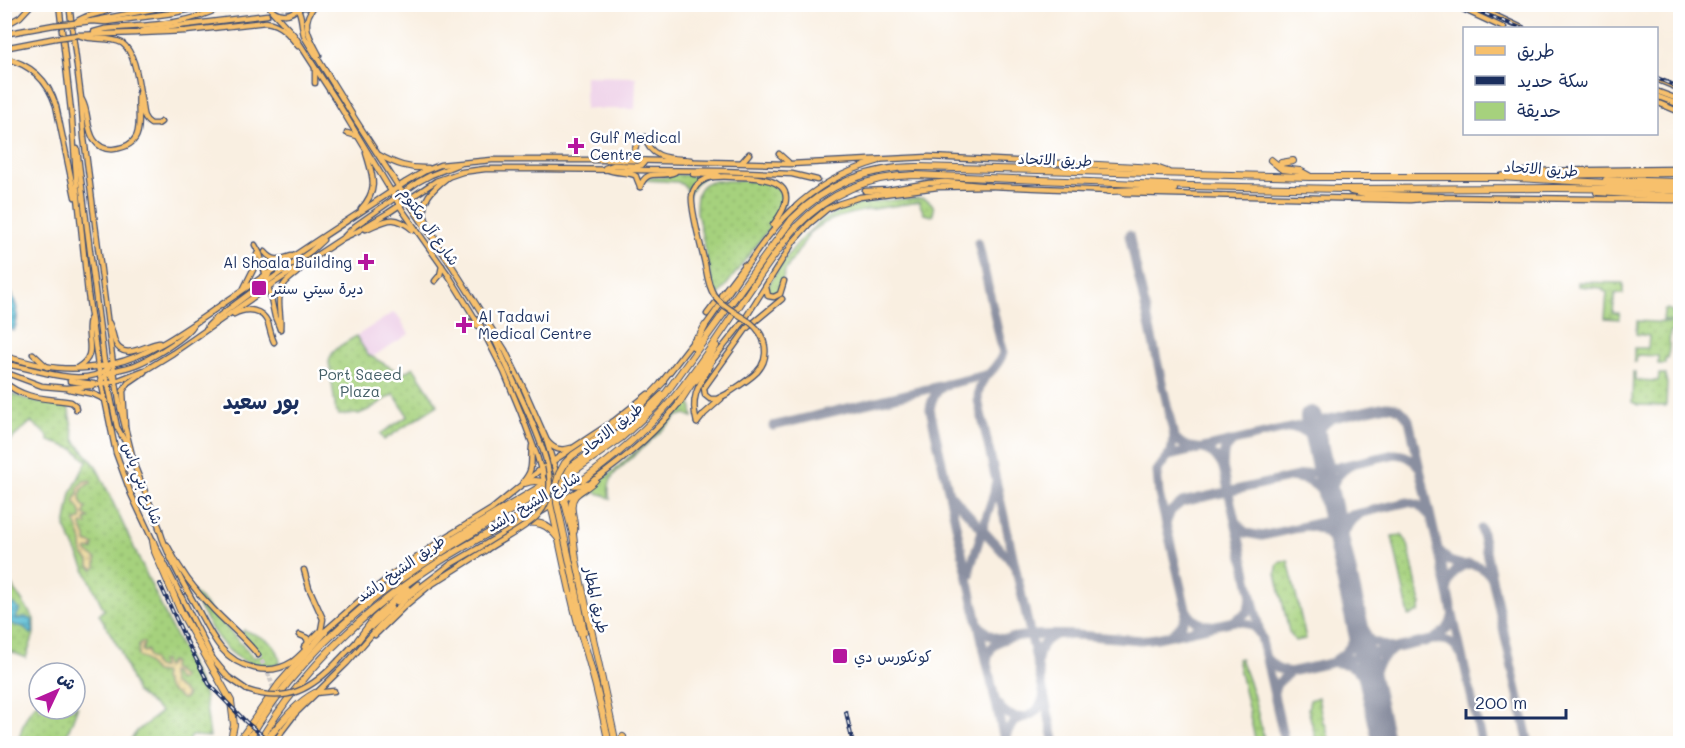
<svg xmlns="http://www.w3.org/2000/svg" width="1685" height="748" font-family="Mali,'Playpen Sans Arabic',sans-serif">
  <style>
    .built { fill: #eed0e8 }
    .green { fill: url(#green-dots); stroke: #60806e; stroke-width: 1.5 }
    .sand { fill: url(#sand-dots); stroke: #84847e; stroke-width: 1.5 }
    .water { fill: url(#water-rules); stroke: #387698; stroke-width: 1.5 }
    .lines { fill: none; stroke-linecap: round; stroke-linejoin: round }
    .taxiway { stroke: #8a8fa0; stroke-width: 9 }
    .runway { stroke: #8a8fa0; stroke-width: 22 }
    .major-tunnel { stroke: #cdc9c7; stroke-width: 4.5; stroke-dasharray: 4.5 2; stroke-linecap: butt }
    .highway-tunnel { stroke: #cdc9c7; stroke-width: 6; stroke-dasharray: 6 3; stroke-linecap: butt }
    .major-casing { stroke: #3c4c72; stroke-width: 7 }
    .highway-casing { stroke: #3c4c72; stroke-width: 8 }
    .major { stroke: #f7c06c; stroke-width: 4.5 }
    .highway { stroke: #f7c06c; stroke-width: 6 }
    .rail-casing { stroke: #1b2f5e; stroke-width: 4 }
    .rail { stroke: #fff; stroke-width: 1.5; stroke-dasharray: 4.5; stroke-linecap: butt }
    .major-bridge-casing { stroke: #3c4c72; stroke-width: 7; stroke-linecap: butt }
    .highway-bridge-casing { stroke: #3c4c72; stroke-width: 8; stroke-linecap: butt }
    .major-bridge { stroke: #f7c06c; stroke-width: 4.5 }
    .highway-bridge { stroke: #f7c06c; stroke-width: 6 }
    .poi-dot { fill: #b5179e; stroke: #fff; stroke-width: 2 }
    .labels { text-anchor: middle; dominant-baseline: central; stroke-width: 5; stroke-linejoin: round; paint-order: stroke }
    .poi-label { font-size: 15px; fill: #1b2f5e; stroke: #fff; text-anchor: start }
    .street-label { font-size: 15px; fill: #1b2f5e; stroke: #fff }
    .park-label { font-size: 15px; fill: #456067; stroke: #fff }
    .district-label { font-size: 21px; font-weight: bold; fill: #1b2f5e; stroke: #fff }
  </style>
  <defs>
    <pattern id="green-dots" width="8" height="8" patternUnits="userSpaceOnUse" patternTransform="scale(1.5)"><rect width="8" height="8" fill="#a6d17d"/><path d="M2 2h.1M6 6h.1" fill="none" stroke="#8eb46e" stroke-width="1.8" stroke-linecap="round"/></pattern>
    <pattern id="sand-dots" width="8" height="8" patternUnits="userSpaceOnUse" patternTransform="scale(1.5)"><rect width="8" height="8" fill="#eeda9e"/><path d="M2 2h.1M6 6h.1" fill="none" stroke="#ccbb8a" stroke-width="1.8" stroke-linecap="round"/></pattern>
    <pattern id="water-rules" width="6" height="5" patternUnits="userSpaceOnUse" patternTransform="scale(1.5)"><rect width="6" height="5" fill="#56bcd3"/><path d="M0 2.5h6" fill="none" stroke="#4699ae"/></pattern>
  </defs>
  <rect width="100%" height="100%" fill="#fff"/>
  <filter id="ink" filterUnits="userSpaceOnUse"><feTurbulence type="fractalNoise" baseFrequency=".0167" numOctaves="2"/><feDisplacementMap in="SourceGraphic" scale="12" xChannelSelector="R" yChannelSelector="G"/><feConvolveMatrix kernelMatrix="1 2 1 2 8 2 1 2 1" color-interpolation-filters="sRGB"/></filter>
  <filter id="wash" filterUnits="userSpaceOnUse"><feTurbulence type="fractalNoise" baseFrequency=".008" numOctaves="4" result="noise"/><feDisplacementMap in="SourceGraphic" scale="24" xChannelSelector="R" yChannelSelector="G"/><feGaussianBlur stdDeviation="1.35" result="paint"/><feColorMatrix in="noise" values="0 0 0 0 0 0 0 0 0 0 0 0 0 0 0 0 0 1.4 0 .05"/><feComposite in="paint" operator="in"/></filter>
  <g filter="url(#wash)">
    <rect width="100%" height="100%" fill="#f9efe1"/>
    <!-- built -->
    <g class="built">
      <polygon points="585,76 636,77 635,109 585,109"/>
      <polygon points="393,313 397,314 409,334 372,357 368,355 356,336"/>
    </g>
    <!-- green -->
    <g class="green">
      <polygon points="674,174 704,177 696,183 688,196 686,187 678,182 645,180 647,177 664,177"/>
      <path d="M 714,181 C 732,181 777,176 783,196 C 785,201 783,206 782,211 L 719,295 L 713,286 L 696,208 C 696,194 698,183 714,181 Z"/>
      <path d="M 922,198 C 931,200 937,207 932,216 L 924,214 L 919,202 C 890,207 859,209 831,220 C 822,223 814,231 807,234 L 808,236 L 785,271 L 778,294 L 771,296 L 767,291 C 771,277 782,263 791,251 C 832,200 861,202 922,198 Z"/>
      <polygon points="1578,282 1623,283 1623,294 1615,293 1613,313 1619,313 1620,319 1605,318 1607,292 1603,291 1603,288 1578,286"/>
      <polygon points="1667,309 1672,311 1674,320 1673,332 1670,332 1668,359 1665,359 1665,364 1658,364 1658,356 1637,355 1636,362 1634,362 1634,348 1648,348 1649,336 1636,334 1637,321 1670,323 1670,321 1663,321 1664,311"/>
      <path d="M 356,336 L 368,355 L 372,357 L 402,374 L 413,367 L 438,405 L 384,440 L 380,434 L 408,416 L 394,394 L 368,410 L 359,414 L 339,415 L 336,412 L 329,362 C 331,348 346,343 356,336 Z"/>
      <polygon points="1633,372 1635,372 1635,380 1658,381 1659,374 1666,374 1666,381 1667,382 1666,406 1638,405 1632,402"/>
      <path d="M 695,388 L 691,402 L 693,417 L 685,414 L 678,416 L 616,472 C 609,480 607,488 610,499 L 604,495 L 596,493 L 595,491 L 593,492 L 593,494 L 576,500 L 582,493 L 612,472 L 649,440 L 671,418 Z"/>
      <path d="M 10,393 C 30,402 46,404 68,406 L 75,441 L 96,466 L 169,623 L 204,693 L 210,737 L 191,736 L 187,743 L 128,743 L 137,731 L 161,712 L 136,692 L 120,650 L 99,614 L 104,610 L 65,527 L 71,493 L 87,461 L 74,449 L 49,441 L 47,435 L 31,422 L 5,445 L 5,394 Z"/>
      <polygon points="1402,535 1408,544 1421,604 1419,612 1409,616 1392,536"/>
      <polygon points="1288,560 1306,639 1295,641 1289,632 1276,573 1278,563"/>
      <polygon points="4,574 34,619 34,634 26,658 5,649"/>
      <path d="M 193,591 L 254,658 L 260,654 L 242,633 L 244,630 C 262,637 280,642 280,664 C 230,675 212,629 191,593 Z"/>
      <polygon points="1240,658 1253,693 1265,743 1256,743 1237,659"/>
      <polygon points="1318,697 1323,723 1325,723 1330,743 1317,743 1308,709 1310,700"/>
      <path d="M 39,702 L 39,709 L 75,709 L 75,705 L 78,706 L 64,743 L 18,743 C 21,730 26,710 39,702 Z"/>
    </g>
    <!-- sand -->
    <g class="sand">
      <path d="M 90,480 L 91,483 C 80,486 76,501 86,508 L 84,514 L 90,518 L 85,520 L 87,525 L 82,524 L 81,526 L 86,537 L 86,542 L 94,545 L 92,550 L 88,549 L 86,551 L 96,559 L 96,567 L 93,569 L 89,566 L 89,561 C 81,554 83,553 82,543 C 81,536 78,529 75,522 L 81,519 C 83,512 78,506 74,501 L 78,495 L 78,488 L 84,481 Z"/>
      <path d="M 141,642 L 144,643 L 142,651 L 144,652 L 147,650 L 148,657 L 153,660 C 154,665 155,668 160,668 L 162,667 L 161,661 L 164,661 L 165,666 L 167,667 L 170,661 L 173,662 L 172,668 L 183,678 L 181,680 L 177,680 L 174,673 L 171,672 L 172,683 L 183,691 L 187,696 L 185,698 L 182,699 L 168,689 L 163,679 L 164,674 L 163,673 L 155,672 L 145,660 L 138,656 L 139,645 Z"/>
    </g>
    <!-- water -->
    <g class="water">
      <path d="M 5,286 C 17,301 21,312 14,331 L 5,327 Z"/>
      <polygon points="13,604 20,610 16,617 17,619 25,617 32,620 33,632 31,634 29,633 24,627 14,625 5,620 5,614 7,614 9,612 8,606"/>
    </g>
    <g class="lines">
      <!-- taxiway -->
      <g class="taxiway">
        <path d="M 1129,235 L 1174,436 L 1171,452 L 1157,471 L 1159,494 L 1186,609 C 1186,621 1180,628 1171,635"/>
        <path d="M 978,242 L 1003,353 C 995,376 978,373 978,400 L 1055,744"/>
        <path d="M 946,384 C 936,391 932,397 930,409 L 1005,744"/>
        <polyline points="773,426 986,375"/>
        <path d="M 1294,428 C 1306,430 1310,436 1317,445"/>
        <path d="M 1174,436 C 1187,453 1197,444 1210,452 C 1216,455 1219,461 1223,467 L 1224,452 L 1233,442"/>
        <path d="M 1317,445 C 1318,433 1320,427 1330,420"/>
        <path d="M 1168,456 L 1386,406 C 1397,406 1404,411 1409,420 L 1482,744"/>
        <polyline points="1223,467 1285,744"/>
        <path d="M 1295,478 C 1312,479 1321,489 1330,503"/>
        <polyline points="952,496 1011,561 1014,566"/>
        <path d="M 1330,503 C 1331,486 1335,475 1350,466"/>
        <polyline points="1237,523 1246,533 1262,536 1408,502 1419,505 1429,515"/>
        <path d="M 1166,524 L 1171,511 L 1182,502 L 1395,454 C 1405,455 1411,457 1418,466"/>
        <path d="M 1307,526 C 1325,528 1334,539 1342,553 C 1342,536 1345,525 1359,515"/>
        <polyline points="1481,529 1529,744"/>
        <polyline points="1441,552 1449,561 1463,565"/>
        <polyline points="970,575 970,569 994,493 995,485"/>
        <path d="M 1448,587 C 1450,573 1464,558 1480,567 C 1484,569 1488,573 1491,577"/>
        <path d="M 1186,609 C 1191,619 1198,625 1210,625"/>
        <polyline points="1234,621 1247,612 1251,597"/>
        <path d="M 979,625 C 987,634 992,638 1005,639"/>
        <path d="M 1435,640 C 1447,639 1454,642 1460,653"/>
        <polyline points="1267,659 1278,669 1290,672"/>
        <path d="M 1038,660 C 1040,648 1043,640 1054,636"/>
        <path d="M 1335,660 C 1350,651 1354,641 1358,625 L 1371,641 L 1390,647"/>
        <path d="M 987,662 C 988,656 990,649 994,645 C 1014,626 1112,638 1141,640 L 1157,638 L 1234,621 C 1247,621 1255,626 1262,638"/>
        <path d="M 1336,663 C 1354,663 1363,674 1372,688 C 1373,671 1377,661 1391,651"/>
        <path d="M 1274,692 L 1277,684 L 1290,672 L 1432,640 C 1443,633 1450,629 1452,617"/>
        <path d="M 998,704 C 1012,726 1040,720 1044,694"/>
        <path d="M 1005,742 C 1007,730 1011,724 1021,718"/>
      </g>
      <!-- runway -->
      <polyline class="runway" points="1311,417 1384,744"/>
    </g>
  </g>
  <g filter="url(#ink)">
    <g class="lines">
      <!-- major-tunnel -->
      <g class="major-tunnel">
        <polyline points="197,8 205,4"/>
        <polyline points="267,15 285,11 299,5"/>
        <polyline points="817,180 849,188 865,191"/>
        <path d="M 258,655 C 274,681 279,700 274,730"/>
      </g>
      <!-- highway-tunnel -->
      <polyline class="highway-tunnel" points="558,495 583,480"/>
      <!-- major casing -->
      <g class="major-casing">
        <g id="major">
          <polyline points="59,4 72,120 77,188 88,294 98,366 116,453 131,494 153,541 213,659 228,677 247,690"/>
          <polyline points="69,4 81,98 84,138 113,364 120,407 135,467 160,529"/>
          <path d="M 267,4 C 276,17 292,18 300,4"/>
          <path d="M 316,4 C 299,23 309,36 319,55"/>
          <polyline points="1452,4 1504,28"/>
          <polyline points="1470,4 1522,28"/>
          <polyline points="299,7 306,7 313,4"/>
          <path d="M 298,9 C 303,18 301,29 305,38 L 355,119 L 411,206 L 452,266 L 505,350 L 524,389 L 546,439 L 564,499"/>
          <polyline points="272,11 294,35 338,103 403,211 449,276 484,333 504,372 521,413 537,456 551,505"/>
          <polyline points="92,21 106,22 173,13 197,8"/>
          <polyline points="75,23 92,21 179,4"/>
          <path d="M 75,23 C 87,12 105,16 118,4"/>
          <polyline points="4,26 20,17 32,4"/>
          <path d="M 94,32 L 105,29 C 144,25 186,26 221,7"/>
          <path d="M 140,33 L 186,31 L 266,22 C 281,24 289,34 298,46"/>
          <polyline points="4,34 54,25"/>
          <polyline points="78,35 137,33 145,30 267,15"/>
          <path d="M 81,36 C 94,41 110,36 122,43 C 136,53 138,83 141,99 C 143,109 141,118 151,124 L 158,124 L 161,122"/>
          <polyline points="4,48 56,38"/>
          <path d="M 4,58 C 30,64 48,80 56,106 L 75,197"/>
          <polyline points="1656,79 1680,89"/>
          <polyline points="315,83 315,68"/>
          <polyline points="1656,91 1680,100"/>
          <polyline points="1656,96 1680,105"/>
          <path d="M 82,100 C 89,112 86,128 94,140 C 99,147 106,150 114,149 C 149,145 136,117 139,93"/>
          <polyline points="1656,102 1680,112"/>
          <polyline points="347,133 357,136"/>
          <path d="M 645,137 C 650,160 672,158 691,160"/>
          <polyline points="77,149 104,361 107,368 114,379"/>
          <polyline points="779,154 788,162"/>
          <path d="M 379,155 C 395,164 409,169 428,168"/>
          <polyline points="623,160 634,152 639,137"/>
          <polyline points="742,162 749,154"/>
          <polyline points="605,168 614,165 638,166 642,165 645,161"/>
          <path d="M 609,170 C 615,173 632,172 636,176 C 636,177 640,186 640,187"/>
          <polyline points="693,174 718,175"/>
          <polyline points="1501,176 1526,171 1680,169"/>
          <path d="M 640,187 C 647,167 660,179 675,172"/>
          <polyline points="865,191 888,190 929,183 945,182 991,186 1110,191"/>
          <polyline points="1124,193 1410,200 1442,197 1680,200"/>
          <path d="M 361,209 C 379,189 373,177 366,153"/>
          <path d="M 366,229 C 387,220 394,213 413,230"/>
          <polyline points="345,236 355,226 418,182 431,175 459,164"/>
          <path d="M 435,238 C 433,232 429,226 426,220 C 418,201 434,188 448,177"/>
          <polyline points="255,245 260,254 266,277"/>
          <path d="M 265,252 C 273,262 280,260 291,256"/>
          <path d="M 705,264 C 702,250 690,208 692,196 C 693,188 699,182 706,179 C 716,175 728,177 738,177 C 774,177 804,186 773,225"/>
          <polyline points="435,281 440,275 442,266"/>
          <polyline points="267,282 311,251 323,240"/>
          <polyline points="268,285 275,317 280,329"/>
          <polyline points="766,287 768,296 774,297 780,294 784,281"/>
          <polyline points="244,288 254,268 257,254"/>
          <path d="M 234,314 C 247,307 262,309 268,323 C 270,329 271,336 274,342"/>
          <polyline points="707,314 744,265"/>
          <polyline points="470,322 475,325 481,326"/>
          <path d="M 109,323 C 112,329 113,336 115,342 C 123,362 145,345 159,343"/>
          <polyline points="208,326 215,319 265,282 269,274"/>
          <polyline points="489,327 530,417"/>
          <path d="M 280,329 C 282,315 275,299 283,286 C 288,277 298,275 302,266"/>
          <path d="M 703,329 C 758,255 783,188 879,161"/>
          <polyline points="33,354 47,367"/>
          <path d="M 4,356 C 46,368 69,373 112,364 C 158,354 200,318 239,293 C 294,255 350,219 406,182 L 425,171 L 440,165 L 492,160 L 622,160 L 790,164 L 929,157 L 1079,164"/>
          <path d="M 4,364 C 35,367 81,390 109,368"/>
          <path d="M 77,368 C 100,354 84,340 90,319"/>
          <polyline points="4,372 42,386 66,388 90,386 116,381 147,369 173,353 268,287 343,238 358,231 388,213 436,181 462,172 485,169 544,169 722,171 792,174 817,180"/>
          <polyline points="107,379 117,427 127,445"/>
          <polyline points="70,381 94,384"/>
          <path d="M 101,381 C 107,369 123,370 135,365 C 150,359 187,338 194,324"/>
          <polyline points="696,381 743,322 794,241 809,224 827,209 838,204 860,197 938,187 991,186"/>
          <path d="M 4,382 C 25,400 46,398 71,402 L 75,405 L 76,409"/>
          <polyline points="661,383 696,338"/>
          <polyline points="69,389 93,394 104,399"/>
          <polyline points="727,394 717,399 710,399 705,395 704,388 747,328 782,299"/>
          <path d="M 697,423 C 690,399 697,387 710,367"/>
          <polyline points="697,423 704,414 721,399"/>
          <polyline points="125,425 123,391 128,383 144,372"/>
          <path d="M 547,441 C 554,450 561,451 571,448"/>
          <path d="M 541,469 C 558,482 566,489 588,484"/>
          <path d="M 593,481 C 626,458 655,433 680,402"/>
          <path d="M 523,482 C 535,468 530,462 532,446"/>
          <polyline points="563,500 579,490"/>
          <path d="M 159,528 C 168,557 182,582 197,608 C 204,621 211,636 221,648 C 238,668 269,677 292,662 C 299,657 304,651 309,646"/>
          <path d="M 167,545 C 179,569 194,590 213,609 C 228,625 245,638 258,655"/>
          <polyline points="410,562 443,539 492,509 541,469 614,421 648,394"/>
          <polyline points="304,570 309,588 323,619 321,630 304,647"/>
          <polyline points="397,602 418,584"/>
          <polyline points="371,627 391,608"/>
          <polyline points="324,632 365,596 396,572"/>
          <polyline points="300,635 307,638 308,643"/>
          <polyline points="375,635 406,605 429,586 486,550"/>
          <polyline points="339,660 359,639"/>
          <polyline points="315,693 334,691"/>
          <polyline points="274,744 282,731 295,714 347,663 381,624 410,595 451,564 553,505"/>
        </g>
      </g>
      <!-- highway casing -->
      <g class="highway-casing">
        <g id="highway">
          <polyline points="1271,160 1282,169 1300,171 1309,176"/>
          <polyline points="1079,164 1156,168 1167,172"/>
          <polyline points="1280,167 1281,163 1293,161"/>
          <polyline points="1534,178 1547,175 1680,173"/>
          <polyline points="1606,180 1680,182"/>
          <polyline points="1109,191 1174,189"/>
          <polyline points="1351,191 1365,194 1442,197"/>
          <polyline points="1597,192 1680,197"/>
          <polyline points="694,347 705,326"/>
          <polyline points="679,403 716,346"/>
          <polyline points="591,443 631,416 663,382"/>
          <polyline points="561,473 616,436 641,415 662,395"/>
          <path d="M 564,478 L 621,438 L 658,404 L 792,219 C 827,184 868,167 917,167 L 1309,177 L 1499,177 L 1680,187"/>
          <path d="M 583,480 C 616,456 645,431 671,401 C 717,346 751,281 797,226 C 829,193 868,176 915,175 L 1190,186 L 1344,189 L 1556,188 L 1644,189 L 1680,191"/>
          <path d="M 525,483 C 538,478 549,483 558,493"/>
          <polyline points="564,499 573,534 576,560 616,744"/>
          <path d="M 562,500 L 559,498 L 555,499 L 551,505 C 561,546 568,587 579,627 C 591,665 601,704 609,744"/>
          <path d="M 520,523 C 537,521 547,523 558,538"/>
          <path d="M 574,531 C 576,520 567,506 575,496 C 580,490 589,487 595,480"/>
          <polyline points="153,541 155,552 181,612 231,701 234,725 230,744"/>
          <polyline points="420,563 442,546 540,487"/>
          <polyline points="393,574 421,558"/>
          <polyline points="576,591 584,632"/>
          <polyline points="358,640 374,619 407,589"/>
          <polyline points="237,744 279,684 325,632"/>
          <path d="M 246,744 C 279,686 327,634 380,594 C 431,556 488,524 543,491"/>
          <path d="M 258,744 C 306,662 380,595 462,548 C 488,533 515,519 542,504"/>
          <path d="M 263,744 C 279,726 294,704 315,693"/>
          <polyline points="618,744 623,737"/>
        </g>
      </g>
      <!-- major -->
      <use href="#major" class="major"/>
      <!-- highway -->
      <use href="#highway" class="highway"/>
      <!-- rail casing -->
      <g class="rail-casing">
        <g id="rail">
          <polyline points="1460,4 1521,28"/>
          <polyline points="1656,78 1680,88"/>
          <polyline points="160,584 184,636 209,684 246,722 273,744"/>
          <polyline points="846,712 853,744"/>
        </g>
      </g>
      <!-- rail -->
      <use href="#rail" class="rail"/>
      <!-- major-bridge casing -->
      <g class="major-bridge-casing">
        <g id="major-bridge">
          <polyline points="54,25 75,23"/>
          <polyline points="56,38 78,35"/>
          <path d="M 705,264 C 707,274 708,286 714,295 C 722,307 739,314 751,323 C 766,335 771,357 757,372 C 749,380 737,387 727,394"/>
          <path d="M 486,550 C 502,539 522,530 536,517 C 564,490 542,447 530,417"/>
          <path d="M 247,690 C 287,704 312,689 339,660"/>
        </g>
      </g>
      <!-- highway-bridge casing -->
      <g class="highway-bridge-casing">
        <polyline id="highway-bridge" points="576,591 557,503 556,485 559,474 565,463 573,455 591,443"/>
      </g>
      <!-- major-bridge -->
      <use href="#major-bridge" class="major-bridge"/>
      <!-- highway-bridge -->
      <use href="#highway-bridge" class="highway-bridge"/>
    </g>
  </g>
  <!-- markers -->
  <g class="poi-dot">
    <path d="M573 137h6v6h6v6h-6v6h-6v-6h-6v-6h6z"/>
    <path d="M363 253h6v6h6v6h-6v6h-6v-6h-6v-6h6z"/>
    <rect x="251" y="280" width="16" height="16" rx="3"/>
    <path d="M461 316h6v6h6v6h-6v6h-6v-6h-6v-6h6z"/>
    <rect x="832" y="648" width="16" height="16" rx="3"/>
  </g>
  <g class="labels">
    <!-- poi labels -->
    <g class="poi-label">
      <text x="590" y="137">Gulf Medical<tspan x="590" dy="17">Centre</tspan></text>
      <text x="352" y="262" text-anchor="end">Al Shoala Building</text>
      <text x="272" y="288">ديرة سيتي سنتر</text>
      <text x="478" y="316">Al Tadawi<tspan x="478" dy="17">Medical Centre</tspan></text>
      <text x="854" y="656">كونكورس دي</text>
    </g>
    <!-- street labels -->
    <g class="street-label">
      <text transform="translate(1055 159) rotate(2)">طريق الاتحاد</text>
      <text transform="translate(1541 168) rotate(4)">طريق الاتحاد</text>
      <text transform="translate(430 226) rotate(55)">شارع آل مكتوم</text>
      <text transform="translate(611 428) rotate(-38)">طريق الاتحاد</text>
      <text transform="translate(143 483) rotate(69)">شارع بني ياس</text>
      <text transform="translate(533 501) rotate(-30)">شارع الشيخ راشد</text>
      <text transform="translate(400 568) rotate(-35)">طريق الشيخ راشد</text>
      <text transform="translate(597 600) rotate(78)">طريق المطار</text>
    </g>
    <!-- park labels -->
    <g class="park-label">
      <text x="360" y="374">Port Saeed<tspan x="360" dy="17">Plaza</tspan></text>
    </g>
    <!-- district labels -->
    <g class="district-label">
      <text x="261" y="400">بور سعيد</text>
    </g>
  </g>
  <!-- margin -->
  <rect width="1685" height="748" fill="none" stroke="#fff" stroke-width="24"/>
  <!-- legend -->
  <rect x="1463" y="27" width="195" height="108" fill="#ffffff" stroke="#a4acbf" stroke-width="1.5"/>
  <rect x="1475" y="46" width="30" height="9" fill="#f7c06c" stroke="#a4acbf" stroke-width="1.5"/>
  <text x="1517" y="57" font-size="18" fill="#1b2f5e">طريق</text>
  <rect x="1475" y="76" width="30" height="9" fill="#1b2f5e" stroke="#a4acbf" stroke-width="1.5"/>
  <text x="1517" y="87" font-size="18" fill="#1b2f5e">سكة حديد</text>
  <rect x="1475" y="102" width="30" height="18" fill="#a6d17d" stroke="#a4acbf" stroke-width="1.5"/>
  <text x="1517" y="117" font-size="18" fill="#1b2f5e">حديقة</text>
  <!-- north arrow -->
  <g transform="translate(57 691) rotate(46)"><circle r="28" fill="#ffffff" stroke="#a4acbf" stroke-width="1.5"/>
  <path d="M0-4.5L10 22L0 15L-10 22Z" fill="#b5179e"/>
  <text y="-9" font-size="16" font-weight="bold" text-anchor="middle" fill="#1b2f5e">ش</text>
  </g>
  <!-- scale -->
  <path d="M1466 709v9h100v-9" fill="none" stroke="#1b2f5e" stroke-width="3"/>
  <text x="1475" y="709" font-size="18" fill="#1b2f5e" stroke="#ffffff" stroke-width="4.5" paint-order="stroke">200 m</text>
</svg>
